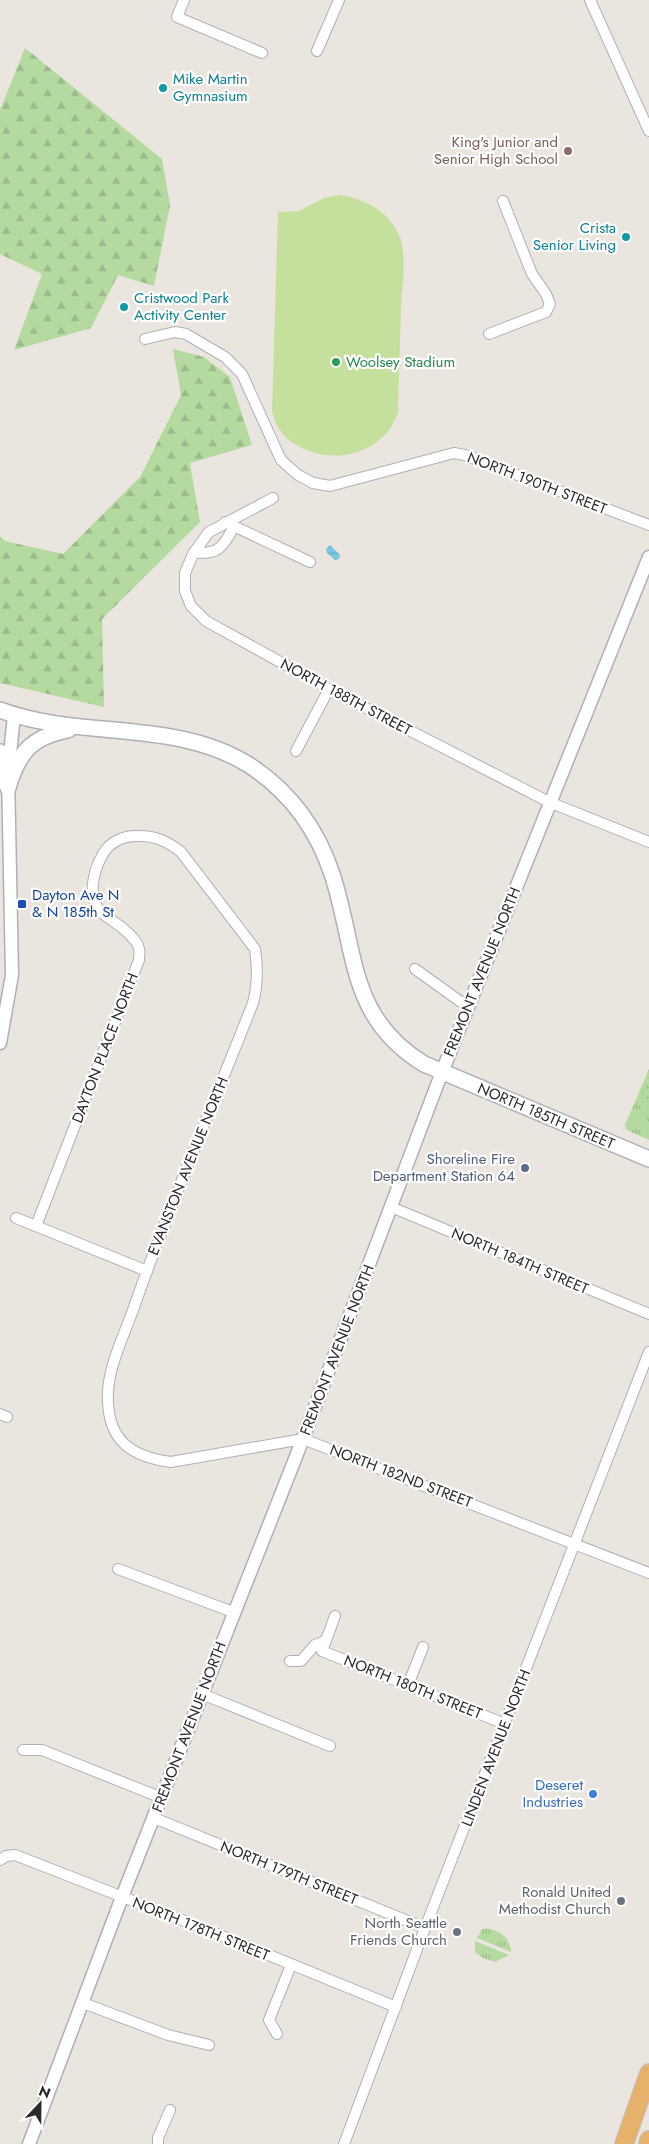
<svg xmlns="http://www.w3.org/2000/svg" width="649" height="2144" font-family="Jost,sans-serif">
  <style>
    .grass { fill: url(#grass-tufts) }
    .forest { fill: url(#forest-firs) }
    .garden { fill: url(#garden-dots) }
    .pitch { fill: #c5e09d }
    .water { fill: url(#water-rules) }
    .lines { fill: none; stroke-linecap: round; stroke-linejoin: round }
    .minor-casing { stroke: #aeb0b9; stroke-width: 12 }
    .tertiary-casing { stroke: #aeb0b9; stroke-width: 15 }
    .secondary-casing { stroke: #aeb0b9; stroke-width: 18 }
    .trunk-casing { stroke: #c3c3c3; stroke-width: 20 }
    .minor { stroke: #fff; stroke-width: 10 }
    .tertiary { stroke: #fff; stroke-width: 12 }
    .secondary { stroke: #fff; stroke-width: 15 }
    .trunk { stroke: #e6b16a; stroke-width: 18 }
    .culture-dot { fill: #0f9aa8; stroke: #fff; stroke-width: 2 }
    .education-dot { fill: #8d6e63; stroke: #fff; stroke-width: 2 }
    .leisure-dot { fill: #2e9e5b; stroke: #fff; stroke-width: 2 }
    .transit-dot { fill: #1a4fb4; stroke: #fff; stroke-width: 2 }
    .service-dot { fill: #5c6f8a; stroke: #fff; stroke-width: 2 }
    .shop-dot { fill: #3f7fe0; stroke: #fff; stroke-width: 2 }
    .worship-dot { fill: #6b7280; stroke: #fff; stroke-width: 2 }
    .labels { text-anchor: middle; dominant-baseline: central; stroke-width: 4.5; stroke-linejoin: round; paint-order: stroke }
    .culture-label { font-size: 15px; fill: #0d838f; stroke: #fff; text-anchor: start }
    .education-label { font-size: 15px; fill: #785e54; stroke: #fff; text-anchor: end }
    .leisure-label { font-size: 15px; fill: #27864d; stroke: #fff; text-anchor: start }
    .street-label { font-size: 15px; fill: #2a2a2a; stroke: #fff }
    .transit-label { font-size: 15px; fill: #164399; stroke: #fff; text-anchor: start }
    .service-label { font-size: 15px; fill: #4e5e75; stroke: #fff; text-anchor: end }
    .shop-label { font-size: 15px; fill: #366cbe; stroke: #fff; text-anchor: end }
    .worship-label { font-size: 15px; fill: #5b616d; stroke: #fff; text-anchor: end }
  </style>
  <defs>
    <pattern id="grass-tufts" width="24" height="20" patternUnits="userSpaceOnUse" patternTransform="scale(1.25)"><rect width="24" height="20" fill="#b5daa0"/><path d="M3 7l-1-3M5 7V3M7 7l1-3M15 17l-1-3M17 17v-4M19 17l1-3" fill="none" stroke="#9cbb8a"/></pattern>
    <pattern id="forest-firs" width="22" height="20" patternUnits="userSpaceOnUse" patternTransform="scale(1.25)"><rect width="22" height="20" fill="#b5daa0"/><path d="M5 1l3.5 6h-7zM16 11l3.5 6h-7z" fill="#9cbb8a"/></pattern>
    <pattern id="garden-dots" width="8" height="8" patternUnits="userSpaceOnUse" patternTransform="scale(1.25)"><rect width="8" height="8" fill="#b5daa0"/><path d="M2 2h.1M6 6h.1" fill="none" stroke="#9cbb8a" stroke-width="1.8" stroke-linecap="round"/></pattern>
    <pattern id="water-rules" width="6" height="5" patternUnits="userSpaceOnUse" patternTransform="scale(1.25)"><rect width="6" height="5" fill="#7dc7e0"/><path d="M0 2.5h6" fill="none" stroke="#6cabc0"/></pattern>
  </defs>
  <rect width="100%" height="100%" fill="#eae5de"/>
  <!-- grass -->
  <g class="grass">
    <polygon points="649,1069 649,1140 627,1130 625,1125"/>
    <path d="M 482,1929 C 496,1927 511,1937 511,1952 L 477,1938 Z"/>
    <polygon points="475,1941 509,1955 495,1962 483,1958 475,1952"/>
  </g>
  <!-- forest -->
  <g class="forest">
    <polygon points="25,48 162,159 170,205 154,286 118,275 91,328 14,350 42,274 0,254 0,110"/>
    <polygon points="173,349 204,357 230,377 252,445 190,463 200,522 102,619 104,707 0,683 0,536 5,541 63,554 140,477 181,395"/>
  </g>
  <!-- garden -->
  <polygon class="garden" points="649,1076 649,1105 639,1101"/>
  <!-- pitch -->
  <path class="pitch" d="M 340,195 C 364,199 387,210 398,233 C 408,253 402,284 401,306 C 400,342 399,377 398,413 C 395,419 392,426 389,430 C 368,457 331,462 302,448 C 285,440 276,429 272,411 L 278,212 L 299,211 L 324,198 Z"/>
  <!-- water -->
  <polygon class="water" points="330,545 340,555 339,559 335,560 327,553 326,549"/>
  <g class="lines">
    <!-- minor casing -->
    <g class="minor-casing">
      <g id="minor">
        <polyline points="184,0 177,17 262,53"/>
        <polyline points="590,0 649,131"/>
        <polyline points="317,51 339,0"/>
        <polyline points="489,334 546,312 550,304 546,294 532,274 503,201"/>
        <polyline points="145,339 175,332 186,334 225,357 242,374 281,460 298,475 313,483 330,486 454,453 465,455 649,525"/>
        <polyline points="273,498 209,532 193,554 185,573 185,591 191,606 206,621 329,689 549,802 649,842"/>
        <polyline points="225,522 310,562"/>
        <path d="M 194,552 C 218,556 224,546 234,526"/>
        <polyline points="296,751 329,689"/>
        <polyline points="415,969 468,1007"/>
        <polyline points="391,1207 649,1314"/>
        <polyline points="16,1218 147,1271"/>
        <path d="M 36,1226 L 139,960 C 139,957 140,952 139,949 C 138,942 133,938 128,933 C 120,925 110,920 101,912 C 86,897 94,869 103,854 C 110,841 125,835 139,836 C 156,836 167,841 181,852 L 255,949 C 258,968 258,984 253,1003 C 213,1105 169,1206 133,1310 C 123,1338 106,1371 108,1401 C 109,1442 133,1457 171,1462 L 303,1439 L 649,1573"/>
        <polyline points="0,1414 7,1417"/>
        <polyline points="118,1569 233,1612"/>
        <polyline points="335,1616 322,1651 505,1724"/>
        <polyline points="290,1661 301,1661 315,1645 325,1641"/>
        <polyline points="408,1685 423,1647"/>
        <polyline points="202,1694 330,1746"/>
        <polyline points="23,1750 42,1750 162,1798"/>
        <polyline points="154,1818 425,1928"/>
        <polyline points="0,1860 6,1856 15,1855 205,1929 396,2007"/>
        <polyline points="83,2003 168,2035 209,2045"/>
        <polyline points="277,2034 269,2020 291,1965"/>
        <polyline points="158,2144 158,2138 170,2110"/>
        <polyline points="344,2144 425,1928 649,1352"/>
      </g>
    </g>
    <!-- tertiary casing -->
    <g class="tertiary-casing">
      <g id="tertiary">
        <polyline points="0,1043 12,975 8,772 14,716"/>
        <polyline points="29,2144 122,1897 297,1454 442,1072 649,557"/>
      </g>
    </g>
    <!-- secondary casing -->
    <g class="secondary-casing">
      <g id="secondary">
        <path d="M 0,710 C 80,740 174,718 249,765 C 289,791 317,829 332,874 C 357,950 347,1017 424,1064 L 649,1159"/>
        <polyline points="0,752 7,785"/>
        <path d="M 8,788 C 18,753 31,737 68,730"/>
      </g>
    </g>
    <!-- trunk casing -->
    <g class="trunk-casing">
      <g id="trunk">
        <polyline points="624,2144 649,2073"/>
        <polyline points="648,2144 649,2140"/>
      </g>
    </g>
    <!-- minor -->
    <use href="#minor" class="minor"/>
    <!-- tertiary -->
    <use href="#tertiary" class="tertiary"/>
    <!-- secondary -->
    <use href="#secondary" class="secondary"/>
    <!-- trunk -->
    <use href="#trunk" class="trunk"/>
  </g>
  <!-- markers -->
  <g class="culture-dot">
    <circle cx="163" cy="88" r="5"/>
    <circle cx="626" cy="237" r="5"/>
    <circle cx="124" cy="307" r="5"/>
  </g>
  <circle class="education-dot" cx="568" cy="151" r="5"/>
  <circle class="leisure-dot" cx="336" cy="362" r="5"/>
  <rect class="transit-dot" x="17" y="899" width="10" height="10" rx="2.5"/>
  <circle class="service-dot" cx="525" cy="1168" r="5"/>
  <circle class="shop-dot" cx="593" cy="1794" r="5"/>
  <g class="worship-dot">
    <circle cx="621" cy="1901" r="5"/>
    <circle cx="457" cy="1932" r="5"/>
  </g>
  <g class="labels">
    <!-- culture labels -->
    <g class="culture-label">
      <text x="173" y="79">Mike Martin<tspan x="173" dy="17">Gymnasium</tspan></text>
      <text x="616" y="228" text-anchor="end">Crista<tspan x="616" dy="17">Senior Living</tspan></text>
      <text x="134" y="298">Cristwood Park<tspan x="134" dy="17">Activity Center</tspan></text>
    </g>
    <!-- education labels -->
    <g class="education-label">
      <text x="558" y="142">King's Junior and<tspan x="558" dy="17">Senior High School</tspan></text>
    </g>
    <!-- leisure labels -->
    <g class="leisure-label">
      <text x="346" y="362">Woolsey Stadium</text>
    </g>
    <!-- street labels -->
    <g class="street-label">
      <text transform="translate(537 483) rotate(21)">NORTH 190TH STREET</text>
      <text transform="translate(346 697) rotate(28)">NORTH 188TH STREET</text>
      <text transform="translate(482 972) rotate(-68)">FREMONT AVENUE NORTH</text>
      <text transform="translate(105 1048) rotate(-69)">DAYTON PLACE NORTH</text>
      <text transform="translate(546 1116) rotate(23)">NORTH 185TH STREET</text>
      <text transform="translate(188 1166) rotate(-68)">EVANSTON AVENUE NORTH</text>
      <text transform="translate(520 1261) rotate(23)">NORTH 184TH STREET</text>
      <text transform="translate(337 1350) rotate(-69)">FREMONT AVENUE NORTH</text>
      <text transform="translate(401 1476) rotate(21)">NORTH 182ND STREET</text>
      <text transform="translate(413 1687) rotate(22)">NORTH 180TH STREET</text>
      <text transform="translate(189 1727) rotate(-69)">FREMONT AVENUE NORTH</text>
      <text transform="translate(496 1748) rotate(-69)">LINDEN AVENUE NORTH</text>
      <text transform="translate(289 1873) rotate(22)">NORTH 179TH STREET</text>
      <text transform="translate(201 1929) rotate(22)">NORTH 178TH STREET</text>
    </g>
    <!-- transit labels -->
    <g class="transit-label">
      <text x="32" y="895">Dayton Ave N<tspan x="32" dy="17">&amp; N 185th St</tspan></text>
    </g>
    <!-- service labels -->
    <g class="service-label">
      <text x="515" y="1159">Shoreline Fire<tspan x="515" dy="17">Department Station 64</tspan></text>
    </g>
    <!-- shop labels -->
    <g class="shop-label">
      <text x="583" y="1785">Deseret<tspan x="583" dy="17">Industries</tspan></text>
    </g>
    <!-- worship labels -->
    <g class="worship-label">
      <text x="611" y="1892">Ronald United<tspan x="611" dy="17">Methodist Church</tspan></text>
      <text x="447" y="1923">North Seattle<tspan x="447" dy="17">Friends Church</tspan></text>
    </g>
  </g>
  <!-- north arrow -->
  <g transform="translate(40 2104) rotate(22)" stroke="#ffffff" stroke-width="4" paint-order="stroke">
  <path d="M0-4L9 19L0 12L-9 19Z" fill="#2a2a2a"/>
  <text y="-8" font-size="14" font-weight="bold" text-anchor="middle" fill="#2a2a2a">N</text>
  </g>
</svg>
